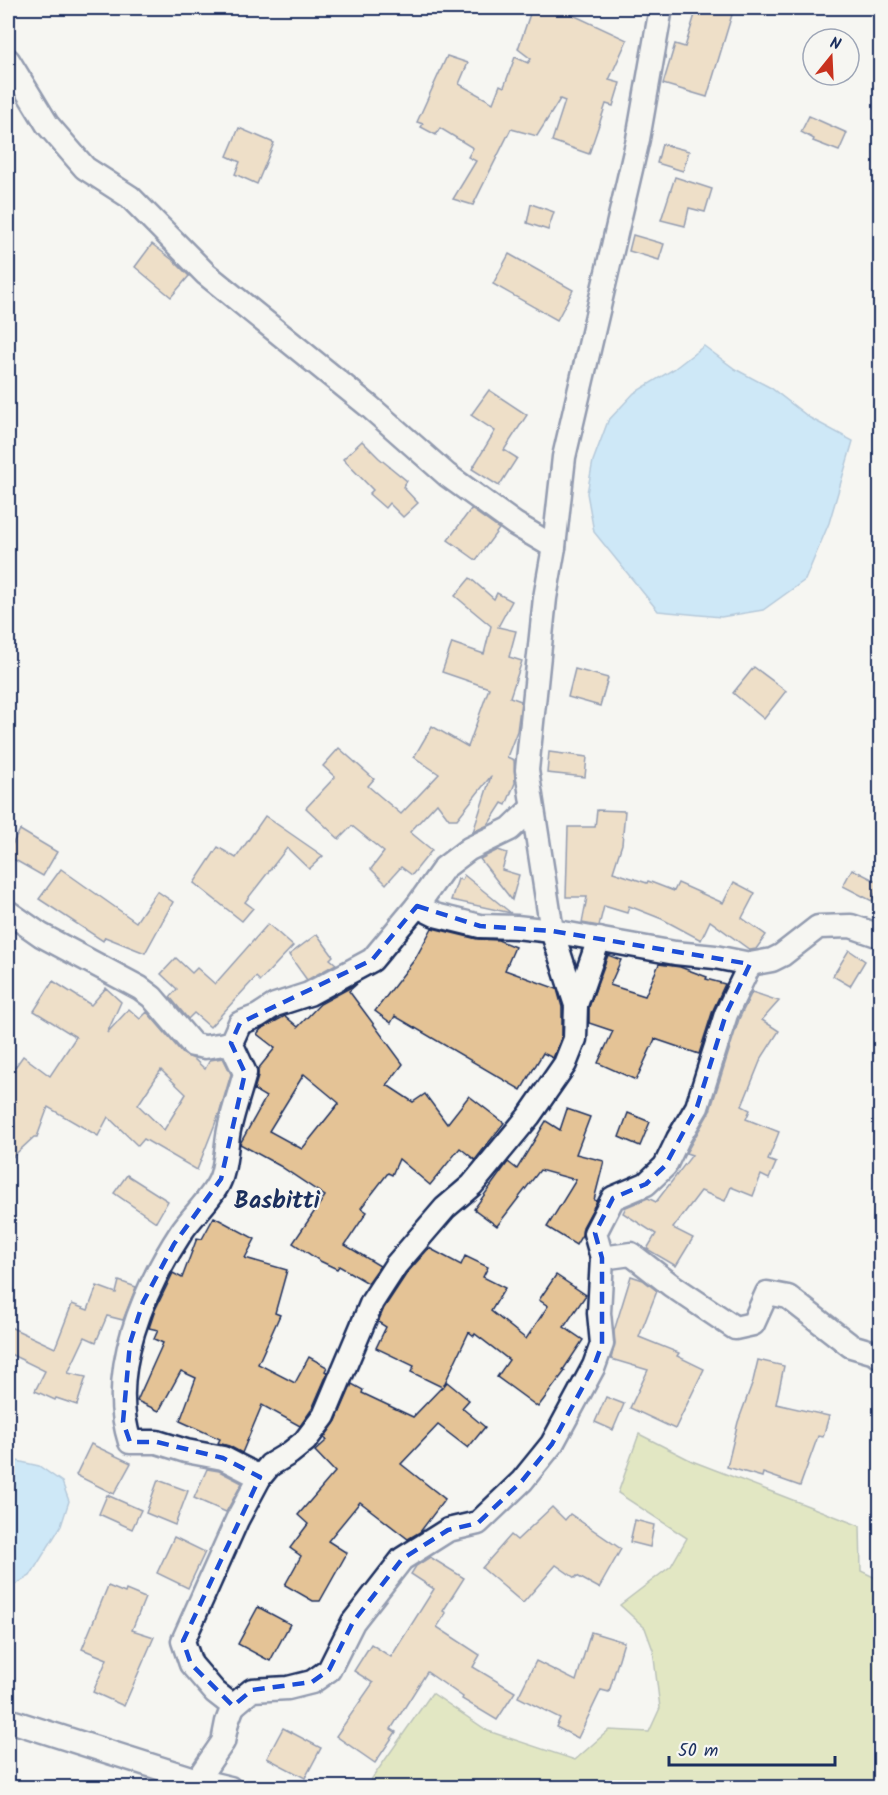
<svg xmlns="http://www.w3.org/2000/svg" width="888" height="1795" font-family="Kalam,sans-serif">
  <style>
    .green { fill: #cad689; stroke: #728274; stroke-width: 1.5 }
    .water { fill: #9dd7fd; stroke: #6994bd; stroke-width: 1.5 }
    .building { fill: #e4c396; stroke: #1b2f5e; stroke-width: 1.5; fill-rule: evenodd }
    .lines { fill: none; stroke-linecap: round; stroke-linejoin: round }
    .minor-casing { stroke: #1b2f5e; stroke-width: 27 }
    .minor { stroke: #f6f6f2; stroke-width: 22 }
    .marked { fill: none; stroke: #1d4ed8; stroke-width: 4.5; stroke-dasharray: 12 8; stroke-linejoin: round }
    .labels { text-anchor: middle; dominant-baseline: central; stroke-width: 4.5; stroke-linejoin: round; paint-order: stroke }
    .district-label { font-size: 24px; font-weight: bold; fill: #1b2f5e; stroke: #f6f6f2 }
  </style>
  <rect width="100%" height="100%" fill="#f6f6f2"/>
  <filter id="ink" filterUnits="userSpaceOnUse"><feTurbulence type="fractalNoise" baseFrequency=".0167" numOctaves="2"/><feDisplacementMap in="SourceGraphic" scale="12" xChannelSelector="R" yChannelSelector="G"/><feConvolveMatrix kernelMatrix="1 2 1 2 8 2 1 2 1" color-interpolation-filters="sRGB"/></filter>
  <g filter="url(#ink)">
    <!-- green -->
    <polygon class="green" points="639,1434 692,1461 860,1526 861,1571 880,1580 880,1787 366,1787 432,1693 488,1731 575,1760 609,1730 649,1732 660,1708 653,1650 645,1628 620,1605 671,1566 687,1538 618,1493"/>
    <!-- water -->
    <g class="water">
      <polygon points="704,346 735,369 771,388 810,418 853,441 829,523 805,580 763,610 721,617 658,611 594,532 587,493 593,461 608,421 634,393 674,369"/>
      <polygon points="8,1459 39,1466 62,1482 69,1501 61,1526 30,1576 8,1589"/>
    </g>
    <!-- building -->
    <g class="building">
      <polygon points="532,8 558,8 627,40 609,80 620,83 613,106 606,104 589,154 552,141 565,101 560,99 537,136 511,129 473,205 453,199 476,161 468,157 473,148 440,128 436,135 421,127 423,124 417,122 447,56 468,63 459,84 493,103 500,85 504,87 515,57 528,63 531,59 518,49"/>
      <polygon points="697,8 734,8 707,97 663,84 675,44 685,47"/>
      <polygon points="809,116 847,133 839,151 813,141 814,139 801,132"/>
      <polygon points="239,128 274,143 257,184 235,174 240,162 227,156"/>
      <polygon points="662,144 689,151 683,171 657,163"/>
      <polygon points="675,177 712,189 705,212 689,208 685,226 661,220"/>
      <polygon points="531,204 554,212 548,230 527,223"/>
      <polygon points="633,235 664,244 659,260 629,251"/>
      <polygon points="152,244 174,261 189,276 171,297 135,267"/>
      <polygon points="509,254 573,290 557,320 493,284"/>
      <polygon points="489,390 527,415 504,450 517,458 499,486 472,469 495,431 471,415"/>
      <polygon points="362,441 379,458 407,481 403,487 418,503 403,517 389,503 385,508 369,494 373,490 343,459"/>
      <polygon points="471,509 499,529 476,560 448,540"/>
      <polygon points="470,578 494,599 497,593 512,601 498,627 516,631 509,657 522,661 510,697 521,701 517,731 507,757 514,760 515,783 506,805 502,803 488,825 473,832 491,776 457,819 449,819 437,803 410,832 432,850 412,875 401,867 386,884 371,869 384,852 352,826 339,839 306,808 335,777 323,766 339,748 374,779 368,786 401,814 439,774 414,757 432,726 468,747 489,688 442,672 452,643 484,654 491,626 455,596"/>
      <polygon points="754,667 786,691 764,719 733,693"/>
      <polygon points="575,669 608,678 600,706 568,697"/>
      <polygon points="549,752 587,757 585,777 547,773"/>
      <polygon points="597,810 625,811 622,844 613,872 647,883 648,881 674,891 678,883 723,903 734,882 755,893 742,918 766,935 756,949 750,950 710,921 701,940 662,919 629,906 627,913 604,906 599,926 582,923 587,897 566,897 568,827 595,827"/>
      <polygon points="265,816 323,856 309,869 287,848 245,902 253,908 242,921 194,883 218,847 236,858"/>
      <polygon points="20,830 57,852 43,876 8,856 8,852"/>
      <polygon points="498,850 507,853 502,870 519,875 512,900 480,859"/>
      <polygon points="61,869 136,922 157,891 173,902 145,953 105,937 103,941 39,899"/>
      <polygon points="852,869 880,883 872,901 843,886"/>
      <polygon points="464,875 511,913 451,900 458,879 462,880"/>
      <polygon points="268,924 293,946 260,981 256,977 210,1027 194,1013 188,1019 170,997 177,989 161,974 176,958 192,973 197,968 215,984"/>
      <polygon points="432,928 477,939 498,940 515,947 505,970 557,989 562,1007 562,1036 553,1058 543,1053 521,1090 395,1016 391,1023 375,1011 415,959"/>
      <polygon points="317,934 333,956 330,959 336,964 307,980 289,955"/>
      <polygon points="849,950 865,961 850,986 833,976"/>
      <polygon points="608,955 621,960 610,985 645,996 659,964 680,967 707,977 706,979 725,984 713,1010 699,1054 655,1039 636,1080 598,1063 613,1031 589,1023 589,1007"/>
      <path d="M 53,981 L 91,1005 L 106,988 L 121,1002 L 107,1033 L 129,1009 L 140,1019 L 147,1012 L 183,1054 L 194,1059 L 205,1069 L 210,1060 L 223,1058 L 231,1074 L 220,1111 L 197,1170 L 144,1139 L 138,1146 L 108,1117 L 98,1136 L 48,1107 L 37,1137 L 34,1137 L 8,1161 L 8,1077 L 23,1056 L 50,1076 L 76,1037 L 34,1011 ZM 161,1070 L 186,1094 L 164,1130 L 138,1105 Z"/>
      <path d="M 357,984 L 349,991 L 403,1064 L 387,1085 L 413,1102 L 425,1094 L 447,1124 L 469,1096 L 504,1123 L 475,1160 L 460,1148 L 430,1185 L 399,1159 L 392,1175 L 388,1173 L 361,1208 L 367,1212 L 345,1245 L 380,1266 L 368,1283 L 339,1266 L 337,1269 L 320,1261 L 293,1243 L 325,1196 L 280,1166 L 240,1144 L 266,1097 L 254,1090 L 258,1077 L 258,1069 L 275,1048 L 257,1034 L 261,1029 L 285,1016 L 298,1027 L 320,1004 ZM 304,1074 L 339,1103 L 302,1149 L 269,1131 Z"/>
      <polygon points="752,992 779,1001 762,1020 779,1031 761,1059 742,1106 750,1110 746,1119 779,1132 768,1160 776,1163 769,1179 761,1175 753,1196 731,1187 725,1201 701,1191 673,1228 693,1238 676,1266 647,1249 656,1234 623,1213 626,1207 648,1198 656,1202 692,1155 686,1153 710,1111 739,1019"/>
      <polygon points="567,1109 590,1117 576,1154 604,1161 594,1200 597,1201 583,1227 582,1235 576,1245 547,1227 576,1180 540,1170 497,1226 474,1209 508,1162 517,1169 546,1121 560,1130"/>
      <polygon points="628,1113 650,1122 640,1146 619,1137"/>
      <polygon points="127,1175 168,1201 156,1222 114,1193"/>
      <polygon points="214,1217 255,1239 245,1258 287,1270 275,1313 280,1315 258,1364 295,1383 309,1357 327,1367 325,1371 328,1372 312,1409 300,1426 262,1405 242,1453 229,1446 218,1443 220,1439 180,1421 196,1378 181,1371 159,1411 137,1401 163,1343 154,1339 158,1330 149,1328 155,1310 173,1273 182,1278 197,1238 202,1239"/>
      <polygon points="429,1248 461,1265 465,1256 488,1267 483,1277 505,1288 491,1311 526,1339 548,1306 539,1300 556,1275 586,1295 564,1327 583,1340 563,1370 565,1371 538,1407 497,1377 509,1360 475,1334 474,1336 469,1332 443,1387 447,1382 469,1400 462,1408 485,1427 468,1448 438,1425 401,1464 445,1499 420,1532 408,1539 360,1502 328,1541 347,1553 320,1601 313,1601 285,1585 301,1556 290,1548 308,1524 298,1515 335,1472 315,1451 327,1440 324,1438 336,1421 352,1384 363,1390 362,1393 413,1417 442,1387 411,1372 414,1366 376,1348 386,1327 378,1322 384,1308 407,1273"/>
      <polygon points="631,1276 643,1280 657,1291 639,1337 679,1353 677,1356 704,1369 675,1429 630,1408 648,1370 611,1359 615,1343 614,1331"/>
      <polygon points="119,1281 136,1287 123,1320 107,1316 96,1342 85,1337 68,1373 86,1377 77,1405 56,1398 55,1400 35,1391 45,1371 8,1353 8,1326 55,1348 72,1304 88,1310 97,1286 116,1293"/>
      <polygon points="758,1360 784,1366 776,1404 829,1416 823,1437 818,1436 800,1486 763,1473 762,1477 727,1467 738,1422 753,1381"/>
      <polygon points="606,1397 624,1404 613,1430 595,1422"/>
      <polygon points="91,1444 131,1463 114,1494 76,1475"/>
      <polygon points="207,1469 219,1471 242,1483 226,1512 194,1498"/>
      <polygon points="158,1480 188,1491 175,1525 146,1513"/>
      <polygon points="107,1495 141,1510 132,1529 99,1514"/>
      <polygon points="552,1507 565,1520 570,1514 621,1549 599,1588 577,1576 575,1578 556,1565 523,1603 482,1568 511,1535 517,1540"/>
      <polygon points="635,1520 654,1525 650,1547 630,1542"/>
      <polygon points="174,1537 205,1552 188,1588 157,1573"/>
      <polygon points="430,1557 464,1578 443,1611 446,1613 437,1627 480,1655 473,1667 515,1692 497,1720 462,1699 463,1697 427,1672 391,1729 396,1732 375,1763 336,1736 373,1683 354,1671 371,1644 391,1657 434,1589 411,1574 416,1566"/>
      <polygon points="108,1586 125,1593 126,1590 145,1598 132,1630 154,1637 124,1706 93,1692 107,1659 82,1649"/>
      <polygon points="258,1607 290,1624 270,1661 238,1644"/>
      <polygon points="591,1632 624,1642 609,1692 601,1690 578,1738 556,1727 560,1718 518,1697 536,1661 576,1681"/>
      <polygon points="283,1728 321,1748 305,1778 267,1758"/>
    </g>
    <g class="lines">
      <!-- minor casing -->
      <g class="minor-casing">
        <g id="minor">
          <polyline points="8,60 47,124 85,168 130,197 206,274 370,407 447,475 515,524 554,547"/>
          <polyline points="417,906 444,868 469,849 510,829 532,808"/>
          <polyline points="8,912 41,935 140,988 152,997 193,1045 205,1047 231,1043"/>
          <polyline points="576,1005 552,931 527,770 545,598 554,547 564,457 638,139 661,8"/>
          <polyline points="602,1258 631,1254 671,1285 735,1328 753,1324 767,1293 788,1297 851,1346 875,1353 880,1357"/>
          <path d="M 260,1477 L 223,1458 L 186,1451 L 157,1442 L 130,1442 C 107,1372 144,1289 182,1231 C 193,1215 213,1197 220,1180 C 226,1167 226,1144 229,1130 C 233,1111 240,1092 245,1073 L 231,1043 L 240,1023 L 258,1016 L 275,1005 L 309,994 L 372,960 L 417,906 L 435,915 L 480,926 L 516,927 L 552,931 L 675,953 L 715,957 L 750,964 L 772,960 L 782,955 L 818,927 L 851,926 L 880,936"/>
          <polyline points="233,1706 252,1690 288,1688 312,1682 329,1670 353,1622 402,1559 448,1530 478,1523 522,1481 552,1444 594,1366 602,1344 599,1313 602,1258 595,1233 613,1198 646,1184 665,1166 678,1139 697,1107 726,1014 750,964"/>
          <polyline points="8,1720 197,1780 230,1788"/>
          <polyline points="197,1780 223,1742 227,1722 233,1706 215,1692 191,1664 183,1641 237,1520 260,1477 270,1465 290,1453 305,1441 324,1416 372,1302 396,1265 445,1208 472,1185 529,1116 565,1064 575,1039 576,1005 599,939"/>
        </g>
      </g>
      <!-- minor -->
      <use href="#minor" class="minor"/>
    </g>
  </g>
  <!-- marked area -->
  <path d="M0 0H888V1795H0ZM 417,906 L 480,926 L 552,931 L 750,964 L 726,1014 L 697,1107 L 665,1166 L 646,1184 L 613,1198 L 595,1233 L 602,1258 L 602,1344 L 594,1366 L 552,1444 L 522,1481 L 478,1523 L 448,1530 L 402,1559 L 353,1622 L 329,1670 L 312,1682 L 252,1690 L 233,1706 L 191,1664 L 183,1641 L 260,1477 L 223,1458 L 157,1442 L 130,1442 L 123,1422 L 130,1343 L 143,1302 L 174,1244 L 221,1179 L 245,1073 L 231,1043 L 240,1023 L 372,960 Z" fill="#f6f6f2" fill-opacity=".55" fill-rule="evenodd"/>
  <path class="marked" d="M 417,906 L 480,926 L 552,931 L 750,964 L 726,1014 L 697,1107 L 665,1166 L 646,1184 L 613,1198 L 595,1233 L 602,1258 L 602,1344 L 594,1366 L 552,1444 L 522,1481 L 478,1523 L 448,1530 L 402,1559 L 353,1622 L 329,1670 L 312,1682 L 252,1690 L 233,1706 L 191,1664 L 183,1641 L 260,1477 L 223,1458 L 157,1442 L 130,1442 L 123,1422 L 130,1343 L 143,1302 L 174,1244 L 221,1179 L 245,1073 L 231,1043 L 240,1023 L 372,960 Z"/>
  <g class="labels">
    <!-- district labels -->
    <g class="district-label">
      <text x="277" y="1201">Basbitti</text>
    </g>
  </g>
  <!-- margin -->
  <rect width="888" height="1795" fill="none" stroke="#f6f6f2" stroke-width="30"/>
  <rect x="15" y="15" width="858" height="1765" fill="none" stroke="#1b2f5e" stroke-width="2" filter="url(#ink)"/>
  <!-- north arrow -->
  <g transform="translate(831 57) rotate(18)"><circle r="28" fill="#f6f6f2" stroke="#9ea6b7" stroke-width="1.5"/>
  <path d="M0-4.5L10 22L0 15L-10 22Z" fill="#c8321e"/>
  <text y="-9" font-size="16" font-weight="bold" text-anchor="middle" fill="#1b2f5e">N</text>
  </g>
  <!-- scale -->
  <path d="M669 1756v9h166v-9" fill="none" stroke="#1b2f5e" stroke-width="3"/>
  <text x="678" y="1756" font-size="18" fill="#1b2f5e" stroke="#f6f6f2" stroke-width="4.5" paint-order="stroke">50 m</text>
</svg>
